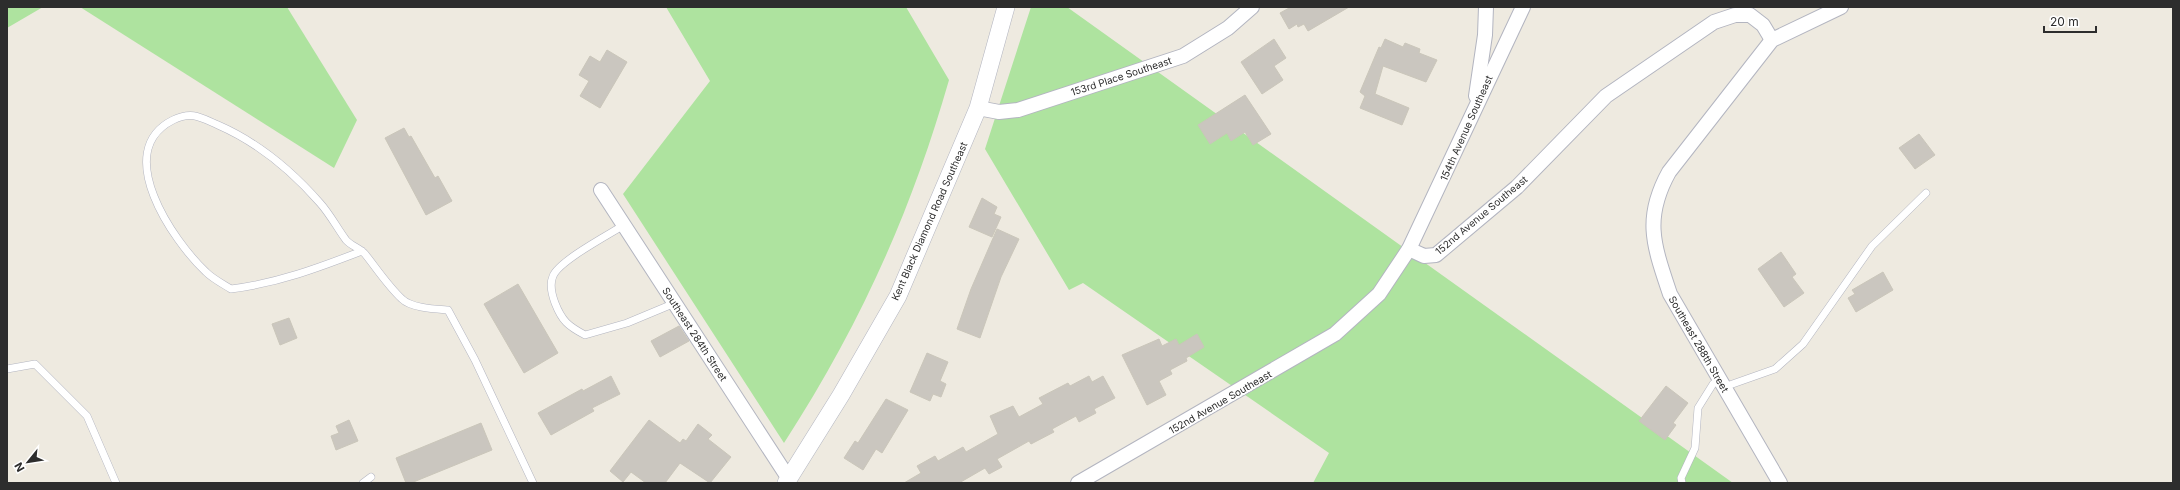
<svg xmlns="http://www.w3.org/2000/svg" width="2180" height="490" font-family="Inter,sans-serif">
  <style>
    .green { fill: #aee39f }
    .building { fill: #cac6bf; stroke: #cac6ba }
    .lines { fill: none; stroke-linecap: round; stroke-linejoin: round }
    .service-casing { stroke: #b3b5c0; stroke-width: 8 }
    .minor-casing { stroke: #b3b5c0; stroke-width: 16 }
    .tertiary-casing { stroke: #b3b5c0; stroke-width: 18 }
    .service { stroke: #fff; stroke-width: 7 }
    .minor { stroke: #fff; stroke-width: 14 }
    .tertiary { stroke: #fff; stroke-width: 17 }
    .labels { text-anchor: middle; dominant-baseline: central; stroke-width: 3.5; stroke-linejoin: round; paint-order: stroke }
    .street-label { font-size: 10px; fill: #2d2d2d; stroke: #fff }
  </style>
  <rect width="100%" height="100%" fill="#eeeae0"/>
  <!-- green -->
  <g class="green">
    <polygon points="7,7 43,7 7,28"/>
    <polygon points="80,7 287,7 357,120 334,168"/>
    <path d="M 666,7 L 906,7 L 949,80 C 911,213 859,327 784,443 L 623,194 L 710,81 Z"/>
    <polygon points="1031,7 1067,7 1733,483 1313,483 1329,453 1083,283 1069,290 985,149"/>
  </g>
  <!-- building -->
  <g class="building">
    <polygon points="1291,7 1349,7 1308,31 1304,24 1298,27 1297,24 1289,29 1280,13"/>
    <polygon points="1274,39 1286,58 1274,66 1283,80 1262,94 1241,62"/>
    <polygon points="1385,39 1403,47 1405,43 1420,49 1419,53 1437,60 1426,82 1383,66 1375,94 1409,108 1402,125 1360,108 1365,96 1360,92 1379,47 1381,48"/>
    <polygon points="607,50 627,62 600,108 580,96 589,81 579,75 590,56 600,62"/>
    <polygon points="1245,95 1271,134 1253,145 1245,132 1231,141 1227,133 1210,144 1198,125"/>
    <polygon points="404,128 409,137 411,136 435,178 438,176 452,201 426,215 385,138"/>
    <polygon points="1919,134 1935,155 1915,169 1899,148"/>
    <polygon points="982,198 997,207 994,214 1001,217 992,237 969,227"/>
    <polygon points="997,229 1019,239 1001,277 980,338 957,329 971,289"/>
    <polygon points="1781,252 1796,274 1792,277 1804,293 1784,307 1758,269"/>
    <polygon points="1883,272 1893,290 1856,312 1848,298 1855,294 1852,290"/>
    <polygon points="518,284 558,353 524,373 484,304"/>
    <polygon points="289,318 297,338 280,345 272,324"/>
    <polygon points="679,326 689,341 660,357 651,341"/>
    <polygon points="1197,334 1204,347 1186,358 1187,361 1170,370 1172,374 1159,381 1166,395 1147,405 1122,355 1159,339 1162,346 1176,339 1179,345"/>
    <polygon points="927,353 948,362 940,381 946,384 941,397 933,394 930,401 910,392"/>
    <polygon points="611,376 620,394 592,408 594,411 551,435 538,413 582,389 583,391"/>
    <polygon points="1089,376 1092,382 1103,376 1115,398 1094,409 1096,413 1079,422 1076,416 1052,429 1054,432 1031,444 1029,441 997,459 1002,467 989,474 985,468 959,483 904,483 921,473 917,466 935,456 938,461 963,447 966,452 998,434 990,416 1013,406 1019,417 1043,404 1039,398 1068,383 1070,386"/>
    <polygon points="1666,386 1688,403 1673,423 1676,425 1665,440 1639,421"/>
    <polygon points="886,399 908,410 882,453 876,449 863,470 844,458 855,441 858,443"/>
    <polygon points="349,420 358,441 336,450 331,436 339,433 336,426"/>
    <polygon points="649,420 680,443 683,439 686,441 698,424 712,435 708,439 731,457 710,483 680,463 665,483 646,483 631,472 623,482 610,471"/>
    <polygon points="481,423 492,450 411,483 406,483 396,458"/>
  </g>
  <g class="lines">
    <!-- service casing -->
    <g class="service-casing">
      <g id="service">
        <path d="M 624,225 C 608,235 559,261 553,276 C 549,285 552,295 555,303 C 562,321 568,326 585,335 L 627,323 L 675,303"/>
        <path d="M 362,251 C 318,268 278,283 231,289 C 223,284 213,279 206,272 C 173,241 111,151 173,120 C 192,111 200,117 218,125 C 257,142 292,171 320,203 C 330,214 337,228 346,240 C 351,246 360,248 365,254 C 377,269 388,286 402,299 C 411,308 435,309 448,310 L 475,360 L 533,483"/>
        <polyline points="7,369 35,364 87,416 116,483"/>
        <polyline points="1724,387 1775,369 1803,344 1872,246 1926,193"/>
        <polyline points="363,483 371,477"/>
        <polyline points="1682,483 1681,478 1695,448 1698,408 1713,384 1719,380"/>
      </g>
    </g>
    <!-- minor casing -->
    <g class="minor-casing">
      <g id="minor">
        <polyline points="1476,96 1485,35 1486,7"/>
        <polyline points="978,108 999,112 1018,110 1183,56 1228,28 1252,7"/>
        <polyline points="601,190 789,479"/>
        <polyline points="1409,249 1424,256 1436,255 1517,187 1606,96 1714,22 1735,15 1750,15 1763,25 1772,40"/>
        <polyline points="1078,483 1335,334 1379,294 1409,249 1523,7"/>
        <path d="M 1780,483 L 1670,294 C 1654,246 1643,219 1669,172 L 1772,40 L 1841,7"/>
      </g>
    </g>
    <!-- tertiary casing -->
    <g class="tertiary-casing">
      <polyline id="tertiary" points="786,483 841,395 898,296 978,108 1006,7"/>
    </g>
    <!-- service -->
    <use href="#service" class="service"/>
    <!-- minor -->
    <use href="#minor" class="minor"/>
    <!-- tertiary -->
    <use href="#tertiary" class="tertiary"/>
  </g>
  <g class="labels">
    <!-- street labels -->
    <g class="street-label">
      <text transform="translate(1121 76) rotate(-18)">153rd Place Southeast</text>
      <text transform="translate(1466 128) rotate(-66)">154th Avenue Southeast</text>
      <text transform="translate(1481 215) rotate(-40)">152nd Avenue Southeast</text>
      <text transform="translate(929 221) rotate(-66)">Kent Black Diamond Road Southeast</text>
      <text transform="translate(695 334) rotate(57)">Southeast 284th Street</text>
      <text transform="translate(1699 344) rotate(60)">Southeast 288th Street</text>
      <text transform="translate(1220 402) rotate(-30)">152nd Avenue Southeast</text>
    </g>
  </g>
  <!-- border -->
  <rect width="2180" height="490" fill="none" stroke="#2d2d2d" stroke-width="16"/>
  <!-- north arrow -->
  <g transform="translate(28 462) rotate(240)" stroke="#ffffff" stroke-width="3" paint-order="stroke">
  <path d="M0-3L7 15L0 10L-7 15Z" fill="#2d2d2d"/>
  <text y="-6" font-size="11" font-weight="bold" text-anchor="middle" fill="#2d2d2d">N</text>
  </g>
  <!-- scale -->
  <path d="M2044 26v6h52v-6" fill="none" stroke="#2d2d2d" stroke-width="2"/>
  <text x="2050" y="26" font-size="12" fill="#2d2d2d" stroke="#ffffff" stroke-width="3" paint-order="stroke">20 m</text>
</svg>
